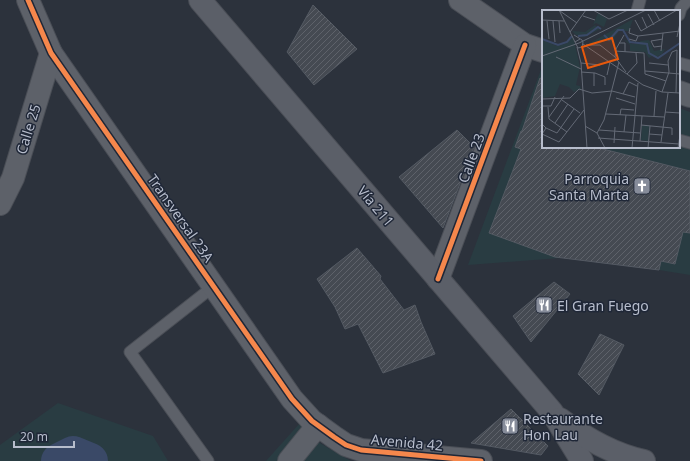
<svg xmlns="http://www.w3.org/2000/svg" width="690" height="461" font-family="'Noto Sans',sans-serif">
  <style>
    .green { fill: #293c42 }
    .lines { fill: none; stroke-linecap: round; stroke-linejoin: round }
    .river { stroke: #3a4967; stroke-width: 36 }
    .building { fill: url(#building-hatch); stroke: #545a63 }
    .lane-casing { stroke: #4a4e56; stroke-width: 13 }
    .street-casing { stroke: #4a4e56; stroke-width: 24 }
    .secondary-casing { stroke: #4a4e56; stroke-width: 24 }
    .lane { stroke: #5d6169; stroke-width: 11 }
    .street { stroke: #5d6169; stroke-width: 22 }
    .secondary { stroke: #5b5f68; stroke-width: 22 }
    .cycleway-casing { stroke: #1f2737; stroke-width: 8 }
    .cycleway { stroke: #f5874c; stroke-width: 5 }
    .labels { text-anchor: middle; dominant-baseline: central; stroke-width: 3; stroke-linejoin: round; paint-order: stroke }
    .street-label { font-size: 14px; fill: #b7bdcc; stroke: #1f2737 }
    .poi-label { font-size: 14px; fill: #b7bdcc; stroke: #1f2737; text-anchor: start }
    .inset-river { fill: none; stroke: #3a4967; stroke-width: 2 }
    .inset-road { fill: none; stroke: #646a76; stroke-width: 1 }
    .view { fill: #e8590c; fill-opacity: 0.15; stroke: #e8590c; stroke-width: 2 }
    .inset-edge { fill: none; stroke: #b7bdcc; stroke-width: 2 }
  </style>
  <defs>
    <pattern id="building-hatch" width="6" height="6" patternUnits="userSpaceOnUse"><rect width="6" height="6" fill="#454a52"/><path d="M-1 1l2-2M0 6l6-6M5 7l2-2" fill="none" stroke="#5e626a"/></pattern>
  </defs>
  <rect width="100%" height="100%" fill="#2c323c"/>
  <!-- green -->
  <g class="green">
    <polygon points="542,67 543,67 543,147 635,220 690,233 690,275 659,270 661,261 675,264 681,238 568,221 560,258 468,265"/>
    <polygon points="679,108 690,112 690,171 595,147 679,147"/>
    <polygon points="58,403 153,436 168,461 0,461 0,445"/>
    <polygon points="300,423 318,442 351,461 354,461 266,461"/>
  </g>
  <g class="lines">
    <!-- river -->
    <polyline class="river" points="59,461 73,454 90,461"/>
  </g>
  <!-- building -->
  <g class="building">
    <polygon points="313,5 357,49 314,85 287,52"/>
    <polygon points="540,78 543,79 543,147 595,147 690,171 690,233 683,232 675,264 661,261 659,270 555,257 489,233 521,149 515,147 521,131 522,131"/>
    <polygon points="457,130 474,147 443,228 399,177"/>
    <polygon points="357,248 381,276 380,279 404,310 415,305 421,322 435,354 383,373 358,324 345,329 335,307 317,279"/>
    <polygon points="554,282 570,294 531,342 513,316"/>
    <polygon points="600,334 624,345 599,395 578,374"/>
    <polygon points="511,409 548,446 541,455 471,443"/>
  </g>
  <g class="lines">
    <!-- lane casing -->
    <g class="lane-casing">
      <g id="lane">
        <polyline points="637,11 640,0"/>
        <polyline points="679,15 681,8 688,0"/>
        <polyline points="679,63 690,66"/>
        <polyline points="679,140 690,143"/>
        <polyline points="208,461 130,352 214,286"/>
      </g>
    </g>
    <!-- street casing -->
    <g class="street-casing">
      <g id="street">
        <polyline points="28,0 51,53 292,399 312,421 334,437 346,445 361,450 481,461"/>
        <polyline points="460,0 525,45 543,51"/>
        <polyline points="679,92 690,96"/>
        <polyline points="0,204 13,178 51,53"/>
        <polyline points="438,279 525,45"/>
        <polyline points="289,461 318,425"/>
      </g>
    </g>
    <!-- secondary casing -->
    <g class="secondary-casing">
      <g id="secondary">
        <polyline points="200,0 552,412 582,461"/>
        <path d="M 560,419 C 586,439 612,454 644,461"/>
      </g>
    </g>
    <!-- lane -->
    <use href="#lane" class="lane"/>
    <!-- street -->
    <use href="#street" class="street"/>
    <!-- secondary -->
    <use href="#secondary" class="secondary"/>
    <!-- cycleway casing -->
    <g class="cycleway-casing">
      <g id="cycleway">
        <polyline points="28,0 51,53 292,399 312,421 334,437 346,445 361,450 481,461"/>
        <polyline points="438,279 525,45"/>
      </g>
    </g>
    <!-- cycleway -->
    <use href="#cycleway" class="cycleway"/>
  </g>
  <!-- icons -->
  <defs>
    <g id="church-square" transform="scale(0.9)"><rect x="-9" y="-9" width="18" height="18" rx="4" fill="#868c9a" stroke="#1f2737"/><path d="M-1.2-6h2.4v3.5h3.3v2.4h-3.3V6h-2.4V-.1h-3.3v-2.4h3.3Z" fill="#fff"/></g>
    <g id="restaurant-square" transform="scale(0.9)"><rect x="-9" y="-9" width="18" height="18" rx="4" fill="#868c9a" stroke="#1f2737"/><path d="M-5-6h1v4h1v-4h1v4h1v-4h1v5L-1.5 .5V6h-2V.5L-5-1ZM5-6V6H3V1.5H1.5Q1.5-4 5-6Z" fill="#fff"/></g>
  </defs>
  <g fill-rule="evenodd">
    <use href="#church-square" x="642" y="186"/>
    <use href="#restaurant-square" x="544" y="305"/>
    <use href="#restaurant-square" x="510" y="426"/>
  </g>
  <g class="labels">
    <!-- street labels -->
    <g class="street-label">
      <text transform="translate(28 129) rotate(-73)">Calle 25</text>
      <text transform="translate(471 158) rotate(-70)">Calle 23</text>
      <text transform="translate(376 206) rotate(50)">Vía 211</text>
      <text transform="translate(181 218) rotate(55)">Transversal 23A</text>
      <text transform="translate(407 442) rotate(5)">Avenida 42</text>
    </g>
    <!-- poi labels -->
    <g class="poi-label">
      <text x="629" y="178" text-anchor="end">Parroquia<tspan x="629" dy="16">Santa Marta</tspan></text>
      <text x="557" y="305">El Gran Fuego</text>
      <text x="523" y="418">Restaurante<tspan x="523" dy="16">Hon Lau</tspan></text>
    </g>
  </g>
  <!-- overview -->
  <g transform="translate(542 10)">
    <rect width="138" height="138" fill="#2c323c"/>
    <path d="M 91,9 L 87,21 L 77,21 L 69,32 L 61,28 L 58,34 L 46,34 Z" fill="#293c42"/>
    <path d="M 53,15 L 58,19 L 42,27 L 34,25 L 30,21 L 43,22 Z" fill="#293c42"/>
    <path d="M 56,3 L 65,9 L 62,17 L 54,13 L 51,15 ZM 31,26 L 38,57 L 34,75 L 38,76 L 39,79 L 32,82 L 27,77 L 18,74 L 13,86 L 0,88 L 0,30 L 15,36 L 25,33 ZM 82,29 L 90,34 L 105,34 L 110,46 L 107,48 L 103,42 L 88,41 L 88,35 ZM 107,30 L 112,41 L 123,39 L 120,44 L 114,47 L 108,43 L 107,35 L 99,34 L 98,31 ZM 100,116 L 107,116 L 106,131 L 99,130 Z" fill="#293c42"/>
    <path class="inset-river" d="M 62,25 L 67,30 L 76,20 L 81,20 L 88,32 L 105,34 L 107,43 L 116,48 L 138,33M 36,26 L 45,25 L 56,17 L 59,19M 0,29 L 16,35 L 25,32 L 30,26"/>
    <path class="inset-road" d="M 17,0 L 33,32M 51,0 L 67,9 L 86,0M 112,0 L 118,11M 18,1 L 35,13M 106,4 L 112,15M 41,6 L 53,10M 100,7 L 105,18M 0,10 L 22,11M 93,10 L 99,21M 5,11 L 7,29M 11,11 L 13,32M 17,11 L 18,23M 88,18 L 87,23 L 96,26 L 138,21M 99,21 L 135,0M 28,22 L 44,0M 32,25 L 40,30 L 41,32 L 40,37 L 36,38 L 33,32 L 38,29M 135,27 L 138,13M 87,29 L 94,31 L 96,26M 77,33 L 83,33 L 83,42M 41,34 L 101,75 L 120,82 L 138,83M 44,35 L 58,35 L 73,47 L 84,62M 120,36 L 112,37 L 109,31 L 121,29M 35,37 L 39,53 L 45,138M 73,41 L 102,43 L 103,64 L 124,71M 119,41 L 121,23M 0,46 L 37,33 L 104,0M 14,47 L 39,59M 73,47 L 74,39 L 82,25M 39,53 L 58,55M 107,53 L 126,55M 103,61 L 138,64M 39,62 L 53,63 L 63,67 L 63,75M 85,64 L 95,53 L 94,43M 65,65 L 68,52M 52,76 L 52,63M 120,82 L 127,62 L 126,51 L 130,42 L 135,40M 134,83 L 135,40M 81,84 L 87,72 L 95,76M 74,88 L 93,94M 0,89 L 28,88 L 37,79 L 50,83 L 70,81 L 93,87M 20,90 L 38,103M 0,96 L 9,96 L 13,87M 6,97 L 7,109 L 25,122M 123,102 L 138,103M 64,104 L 122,107M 78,105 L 79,99 L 92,100M 112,106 L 114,81M 7,107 L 22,86M 13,113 L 26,94M 0,114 L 4,118 L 0,124M 99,115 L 130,118 L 130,125M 43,116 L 55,123M 4,118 L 15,123 L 32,99M 57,120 L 98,123M 82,122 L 84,105M 55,123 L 62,110 L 77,52M 55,123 L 63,138M 0,124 L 17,132M 107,124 L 120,125M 56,128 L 137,134M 98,131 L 100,106M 17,132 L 42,100M 119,132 L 126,83M 72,133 L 73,117M 90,138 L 96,73M 106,138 L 108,116M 136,138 L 138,125"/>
    <path class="view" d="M 70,28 L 76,49 L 46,58 L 40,37 Z"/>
    <rect width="138" height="138" class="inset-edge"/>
  </g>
  <!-- scale -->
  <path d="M14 441v6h60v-6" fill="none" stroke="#b7bdcc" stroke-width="2"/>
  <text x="20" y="441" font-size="12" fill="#b7bdcc" stroke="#1f2737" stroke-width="3" paint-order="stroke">20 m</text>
</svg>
